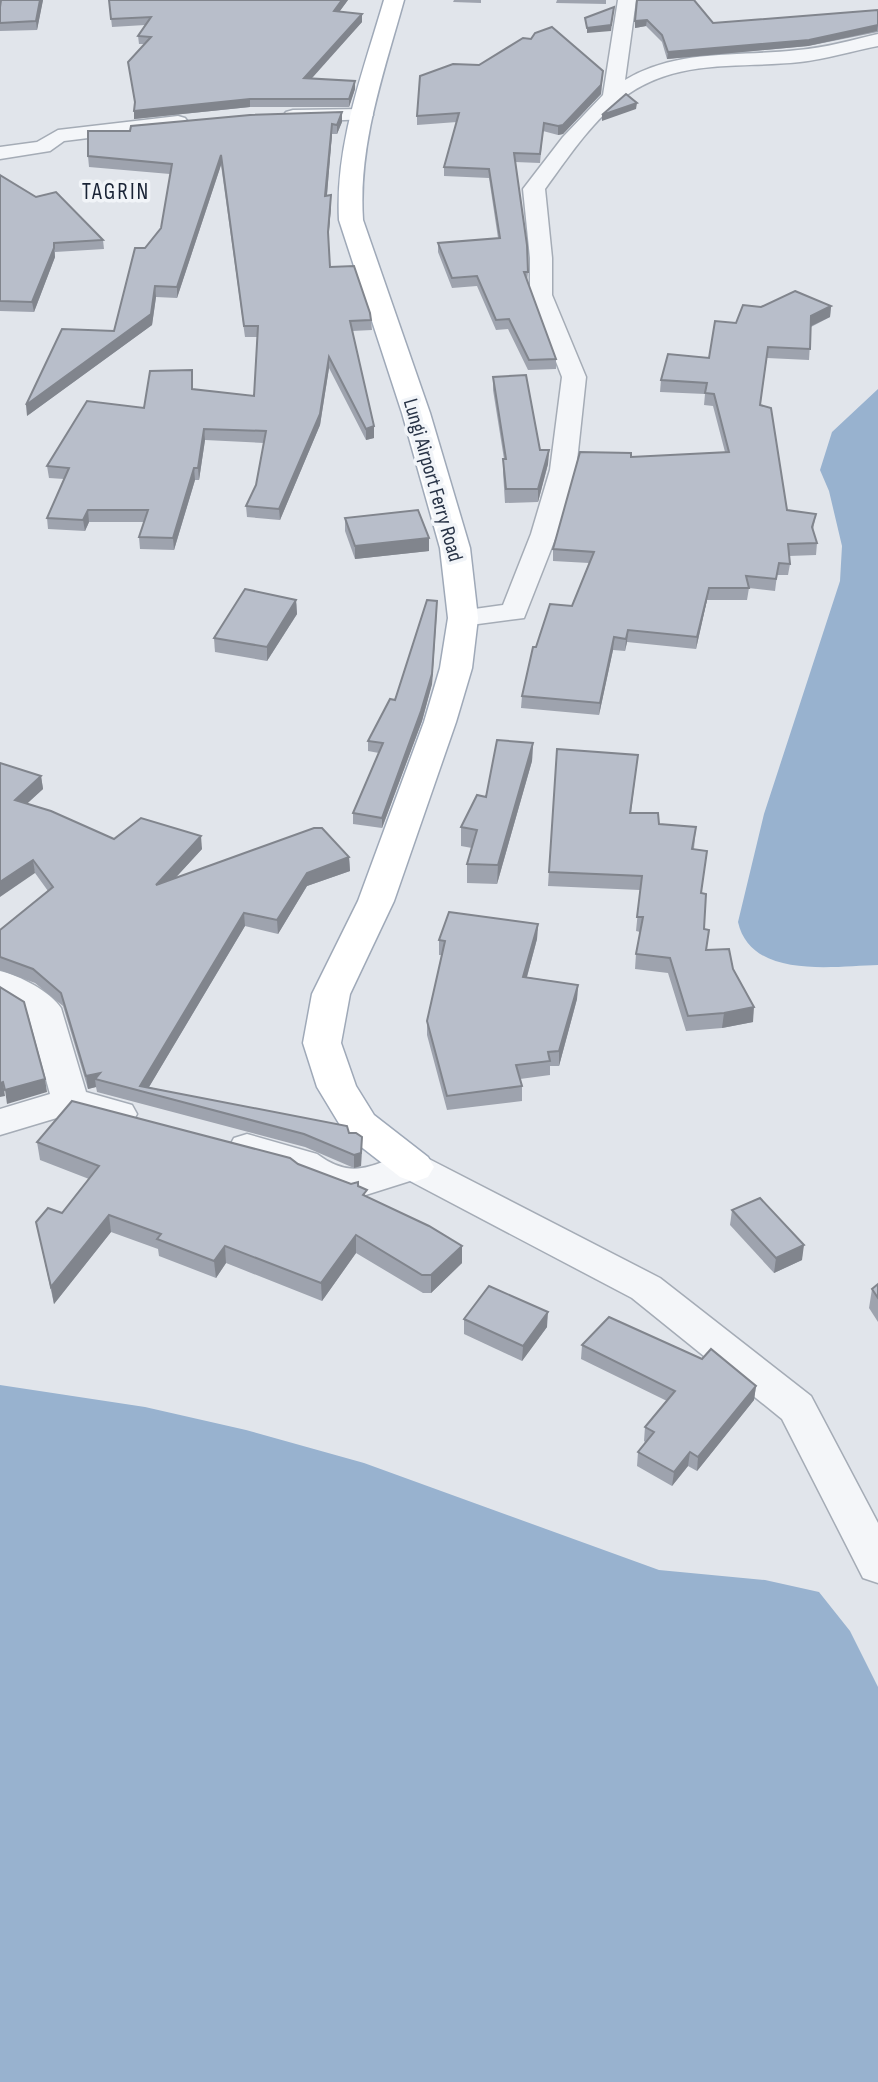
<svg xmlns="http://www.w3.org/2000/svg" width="878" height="2082" font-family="'Sofia Sans Condensed',sans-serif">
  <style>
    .water { fill: #98b2cf }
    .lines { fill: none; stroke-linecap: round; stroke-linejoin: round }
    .minor-casing { stroke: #a5acb6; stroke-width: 3 }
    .major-casing { stroke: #9fa9b8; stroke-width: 3 }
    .minor { fill: #f4f6f9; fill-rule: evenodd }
    .major { fill: #fff; fill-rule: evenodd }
    .wall { fill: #9ea3ae }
    .shaded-wall { fill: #81858d }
    .building { fill: #b8beca; stroke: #81858d; stroke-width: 2 }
    .labels { text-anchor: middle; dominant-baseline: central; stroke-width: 7; stroke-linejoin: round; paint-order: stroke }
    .far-street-label { font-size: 21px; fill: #273245; stroke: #f1f4f8 }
    .far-quarter-label { font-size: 23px; letter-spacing: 2px; fill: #192336; stroke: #f1f4f8 }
  </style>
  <rect width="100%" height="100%" fill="#e1e5eb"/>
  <!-- water -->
  <g class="water">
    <path d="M 878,389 L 878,965 C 834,966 751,980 738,922 L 764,814 L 840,581 L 842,546 L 829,491 L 820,470 L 832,432 Z"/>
    <polygon points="0,1385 145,1407 246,1430 364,1463 659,1570 765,1580 819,1592 850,1631 878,1687 878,2082 0,2082"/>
  </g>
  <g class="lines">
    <!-- minor casing -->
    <g class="minor-casing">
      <g id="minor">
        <path d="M 618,0 L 636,0 L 625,80 C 678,48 739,57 798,50 C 825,48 852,40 878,34 L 878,46 C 852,51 826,59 800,62 C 736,69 675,57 620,100 C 590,124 567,159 545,189 L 552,258 L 552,295 L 586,377 L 576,470 L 557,534 L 524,618 L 463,626 L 453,624 L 449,618 L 453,612 L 503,605 L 531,534 L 550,470 L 562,377 L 530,295 L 530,258 L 523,189 L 563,137 L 603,95 Z"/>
        <polygon points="363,109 370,111 373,115 370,119 293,122 286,120 283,116 286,112 293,110"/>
        <polygon points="178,116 185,118 188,122 185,126 64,141 50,151 0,159 0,147 37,142 58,130"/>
        <path d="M 0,971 C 20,976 50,991 61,1008 L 86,1092 L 132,1105 L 137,1114 L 132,1123 L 119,1127 L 70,1114 L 0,1135 L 0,1109 L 50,1094 L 28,1014 L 0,997 Z"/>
        <path d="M 247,1134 L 317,1154 C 366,1191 385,1145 427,1158 L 660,1278 L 811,1396 L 878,1523 L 878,1583 L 863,1578 L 782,1419 L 632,1298 L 410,1181 L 353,1199 L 300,1179 L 291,1173 L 234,1156 L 229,1147 L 234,1138 Z"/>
      </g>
    </g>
    <!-- major casing -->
    <g class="major-casing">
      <path id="major" d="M 384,0 L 404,0 C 384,72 358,144 363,220 L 430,413 L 470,548 L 478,618 L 472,668 L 456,722 L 394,901 L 350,994 L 341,1043 L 356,1086 L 374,1115 L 428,1157 L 434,1167 L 428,1177 L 414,1182 L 400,1177 L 346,1135 L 317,1087 L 303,1043 L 312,994 L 358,901 L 424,722 L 440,668 L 448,618 L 440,548 L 402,413 L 339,220 C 335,144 363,72 384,0 Z"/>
    </g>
    <!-- minor -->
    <use href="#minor" class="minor"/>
    <!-- major -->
    <use href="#major" class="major"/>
  </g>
  <!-- wall -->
  <g class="wall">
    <polygon points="43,0 37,30 0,31 0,7"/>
    <polygon points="109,0 348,0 339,12 362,14 362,22 311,78 355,89 349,107 250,107 134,119 134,111 135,104 128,62 144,44 139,44 138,36 145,25 112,27"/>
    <polygon points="454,0 481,0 481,3 453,2"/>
    <polygon points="557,0 606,0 606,4 556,3"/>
    <polygon points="637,0 713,23 878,10 878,32 808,46 667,59 662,42 646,26 635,28"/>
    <polygon points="603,71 601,94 563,134 558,135 543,131 540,163 515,162 528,272 527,281 556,359 556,369 528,370 508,329 496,330 477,286 452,288 438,252 438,243 498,238 489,178 444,176 444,167 457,122 417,125 417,116"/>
    <polygon points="342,112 342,122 337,134 332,134 327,195 331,195 331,206 328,241 330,267 371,320 372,330 352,331 374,426 374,438 366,440 329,368 320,425 280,520 247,517 246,506 256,485 264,443 205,440 199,480 195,480 174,550 140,549 139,537 144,522 89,522 85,531 48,529 47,518 64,479 49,478 47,466 144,408 193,381 193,389 254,396 257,337 245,337 221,165 177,298 156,297 152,325 27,416 114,331 145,248 161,228 170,174 89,167 88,156 130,131"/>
    <polygon points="0,175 103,240 104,249 55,252 55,257 34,312 0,311"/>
    <polygon points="831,306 830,317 811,327 809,360 767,358 760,406 787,510 816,514 813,530 817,543 816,555 789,556 790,564 788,575 777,575 775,591 749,588 747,600 707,600 696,649 627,642 625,651 613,650 599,715 521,708 522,696 536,647 572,606 589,563 553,561 553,549 631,457 725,452 713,406 704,405 705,394 660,392 661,380 709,358 736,323 761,307"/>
    <polygon points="493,377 540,450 549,450 548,464 538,502 505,503 503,472 504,459 493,390"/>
    <polygon points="345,518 429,551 355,559 345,531"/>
    <polygon points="296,600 297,614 267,661 215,652 214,638"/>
    <polygon points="437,611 432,684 422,721 382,828 353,824 353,813 379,753 368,751 368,741 395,700"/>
    <polygon points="533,743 532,761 497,884 467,883 467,864 472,848 461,846 461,827"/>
    <polygon points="557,749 638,755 631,813 659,824 696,827 694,849 705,865 701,893 704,929 707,950 733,969 753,1022 722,1028 686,1031 668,973 635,969 636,954 640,932 636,931 640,890 548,886"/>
    <polygon points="0,763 41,776 43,789 27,803 114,839 202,849 176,877 349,857 350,871 307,886 278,934 245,926 149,1087 349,1133 362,1151 361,1166 354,1168 305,1147 97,1092 96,1087 88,1089 63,1006 35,983 0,970 0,930 48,891 35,873"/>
    <polygon points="538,924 537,939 527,977 578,985 577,999 559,1066 550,1066 550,1075 520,1079 522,1086 522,1101 447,1110 427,1035 427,1021 442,955 439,955 439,940"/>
    <polygon points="37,1142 298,1164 358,1186 367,1197 462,1263 431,1293 423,1293 356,1253 322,1301 226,1263 216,1278 159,1256 158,1249 111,1232 54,1304 36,1222 62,1213 89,1179 40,1160"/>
    <polygon points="732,1210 802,1260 774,1273 730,1225"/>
    <polygon points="878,1284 878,1322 869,1308 872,1289"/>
    <polygon points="464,1319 547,1327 522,1361 464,1334"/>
    <polygon points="582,1345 756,1386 754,1400 697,1471 688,1466 672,1486 637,1466 638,1452 646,1443 644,1441 645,1427 667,1401 581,1359"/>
  </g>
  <!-- shaded-wall -->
  <g class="shaded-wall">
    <polygon points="40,0 43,0 37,30 36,21"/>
    <polygon points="342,0 348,0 334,19 334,11"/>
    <polygon points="614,7 611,31 587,33 587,28"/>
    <polygon points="362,14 362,22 305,86 304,78"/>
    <polygon points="647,20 646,26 635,28 635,21"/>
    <polygon points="878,25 877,31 808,46 667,59 668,52"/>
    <polygon points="603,71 601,94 563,134 558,135 558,126"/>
    <polygon points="355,81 355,89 349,107 349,99"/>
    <polygon points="250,99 250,107 134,119 134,111"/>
    <polygon points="637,103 636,109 602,121 602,115"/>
    <polygon points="342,112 342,122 337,134 337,125"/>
    <polygon points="332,124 332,134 326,206 325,196"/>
    <polygon points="221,155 221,165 177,298 177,287"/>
    <polygon points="331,195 331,206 328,243 328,232"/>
    <polygon points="54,248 55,257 34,312 32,302"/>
    <polygon points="155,286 156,297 152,325 27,416 26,405 151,314"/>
    <polygon points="831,306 830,317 809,327 811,316"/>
    <polygon points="329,357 329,368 320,425 280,520 279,509"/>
    <polygon points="374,426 374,438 366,440 366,429"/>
    <polygon points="204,429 205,440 199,480 198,468"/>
    <polygon points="549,450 548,464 538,502 538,489"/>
    <polygon points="194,468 195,480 174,550 173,538"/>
    <polygon points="88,510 89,522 85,531 83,520"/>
    <polygon points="429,538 429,551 355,559 355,546"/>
    <polygon points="709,588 707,600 696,649 697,637"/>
    <polygon points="296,600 297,614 267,661 267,647"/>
    <polygon points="437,601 432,684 422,721 382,828 382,818"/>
    <polygon points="628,630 627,642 625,651 626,639"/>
    <polygon points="614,637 613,650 599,715 600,703"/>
    <polygon points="533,743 532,761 497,884 498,865"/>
    <polygon points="41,776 43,789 17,813 15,800"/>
    <polygon points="201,836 202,849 157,898 156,885"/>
    <polygon points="349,857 350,871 307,886 278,934 277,920 307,873"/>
    <polygon points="33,860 35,873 0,897 0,882"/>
    <polygon points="244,913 245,926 146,1092 140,1086"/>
    <polygon points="538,924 537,939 523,991 523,977"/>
    <polygon points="578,985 577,999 559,1066 559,1051"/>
    <polygon points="754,1007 753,1022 722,1028 724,1013"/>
    <polygon points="100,1073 95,1079 96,1087 88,1089 86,1076"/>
    <polygon points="45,1079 47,1092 7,1104 5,1090"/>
    <polygon points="3,1082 5,1096 0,1097 0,1083"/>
    <polygon points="362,1137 361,1166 354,1168 354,1155"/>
    <polygon points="109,1215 111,1232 54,1304 51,1287"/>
    <polygon points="356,1235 356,1253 322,1301 321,1283"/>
    <polygon points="804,1245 802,1260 774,1273 776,1258"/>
    <polygon points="225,1246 226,1263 216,1278 214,1261"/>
    <polygon points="462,1246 462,1263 431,1293 431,1275"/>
    <polygon points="548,1312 547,1327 522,1361 523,1346"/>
    <polygon points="756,1386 754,1400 697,1471 698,1457"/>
    <polygon points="690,1452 688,1466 672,1486 674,1472"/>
  </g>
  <!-- building -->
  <g class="building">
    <polygon points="1,0 40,0 36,21 0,23 0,7"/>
    <polygon points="109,0 342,0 334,11 362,14 304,78 355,81 349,99 250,99 134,111 135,102 128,62 151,37 138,36 151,17 111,19"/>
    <polygon points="637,0 694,0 713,23 878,10 878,25 809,40 668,52 662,35 647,20 635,21"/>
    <polygon points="614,7 611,25 587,28 585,18"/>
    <polygon points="552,27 603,71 601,85 563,125 558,126 544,123 540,154 514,153 527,245 528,272 524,272 556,359 529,360 509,319 496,320 477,276 452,278 438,243 500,238 489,169 444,167 459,113 417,116 420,76 453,64 479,65 523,38 531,39 535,33"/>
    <polygon points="626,94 637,103 602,115"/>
    <polygon points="342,112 337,125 332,124 325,196 331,195 328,232 330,267 354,266 370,313 371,320 350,321 374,426 366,429 329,357 320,414 279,509 246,506 256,485 266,431 204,429 198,468 194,468 173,538 139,537 148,510 88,510 83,520 47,518 69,468 47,466 87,401 144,408 150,371 192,370 192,389 254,396 258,326 244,326 221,155 177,287 155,286 151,314 26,405 62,329 114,331 135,248 145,248 161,228 172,164 88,156 88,131 130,131 131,126 250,115"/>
    <polygon points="0,175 36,197 56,192 103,240 54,243 54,248 32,302 0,301"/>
    <polygon points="795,291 831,306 811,316 810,349 768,347 760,405 771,408 787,510 816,514 812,527 817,543 788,544 790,564 779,563 776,579 746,576 749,588 709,588 697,637 628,630 626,639 614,637 600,703 522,696 533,647 536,647 550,604 572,606 594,552 553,549 580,452 631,453 631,457 729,452 714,394 705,393 707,383 661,380 668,354 709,358 715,321 736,323 743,305 761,307"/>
    <polygon points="526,375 540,450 549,450 538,489 506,489 503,459 506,459 493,377"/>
    <polygon points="418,510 429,538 355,546 345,518"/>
    <polygon points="245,589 296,600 267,647 214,638"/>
    <polygon points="427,600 437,601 432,674 421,711 382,818 353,813 383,743 368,741 390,699 395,700"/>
    <polygon points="497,740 533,743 498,865 467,864 477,830 461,827 477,795 486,797"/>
    <polygon points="557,749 638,755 630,813 658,813 659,824 696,827 692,849 707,851 701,893 706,894 704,929 709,930 706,950 729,949 733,969 754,1007 724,1013 688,1016 670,958 636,954 643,917 637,917 642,876 549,872"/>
    <polygon points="0,763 41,776 15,800 51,811 114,839 141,818 201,836 156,885 314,828 322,828 349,857 307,873 277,920 244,913 140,1086 347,1126 349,1133 356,1133 362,1137 361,1153 354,1155 304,1134 95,1079 100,1073 86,1076 61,993 33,969 0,957 0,930 53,887 33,860 0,882"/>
    <polygon points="449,912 538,924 523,977 578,985 559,1051 548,1052 550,1061 516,1065 522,1086 447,1096 427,1021 445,941 439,940"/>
    <polygon points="0,987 24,1002 45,1079 5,1090 3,1082 0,1083"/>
    <polygon points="72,1101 290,1158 298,1164 351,1184 358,1182 358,1186 367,1190 363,1195 429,1226 462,1246 431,1275 422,1275 356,1235 321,1283 225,1246 214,1261 157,1239 161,1234 109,1215 51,1287 36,1222 48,1208 62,1213 99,1166 37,1142"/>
    <polygon points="760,1198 804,1245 776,1258 732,1210"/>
    <polygon points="878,1284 878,1298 872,1289"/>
    <polygon points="489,1286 548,1312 523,1346 464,1319"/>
    <polygon points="609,1317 702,1359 711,1349 756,1386 698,1457 690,1452 674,1472 638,1452 654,1432 645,1427 675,1391 582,1345"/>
  </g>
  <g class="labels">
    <!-- far-street labels -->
    <g class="far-street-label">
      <text transform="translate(433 480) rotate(74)">Lungi Airport Ferry Road</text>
    </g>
    <!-- far-quarter labels -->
    <g class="far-quarter-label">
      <text x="116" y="192">TAGRIN</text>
    </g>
  </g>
</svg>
